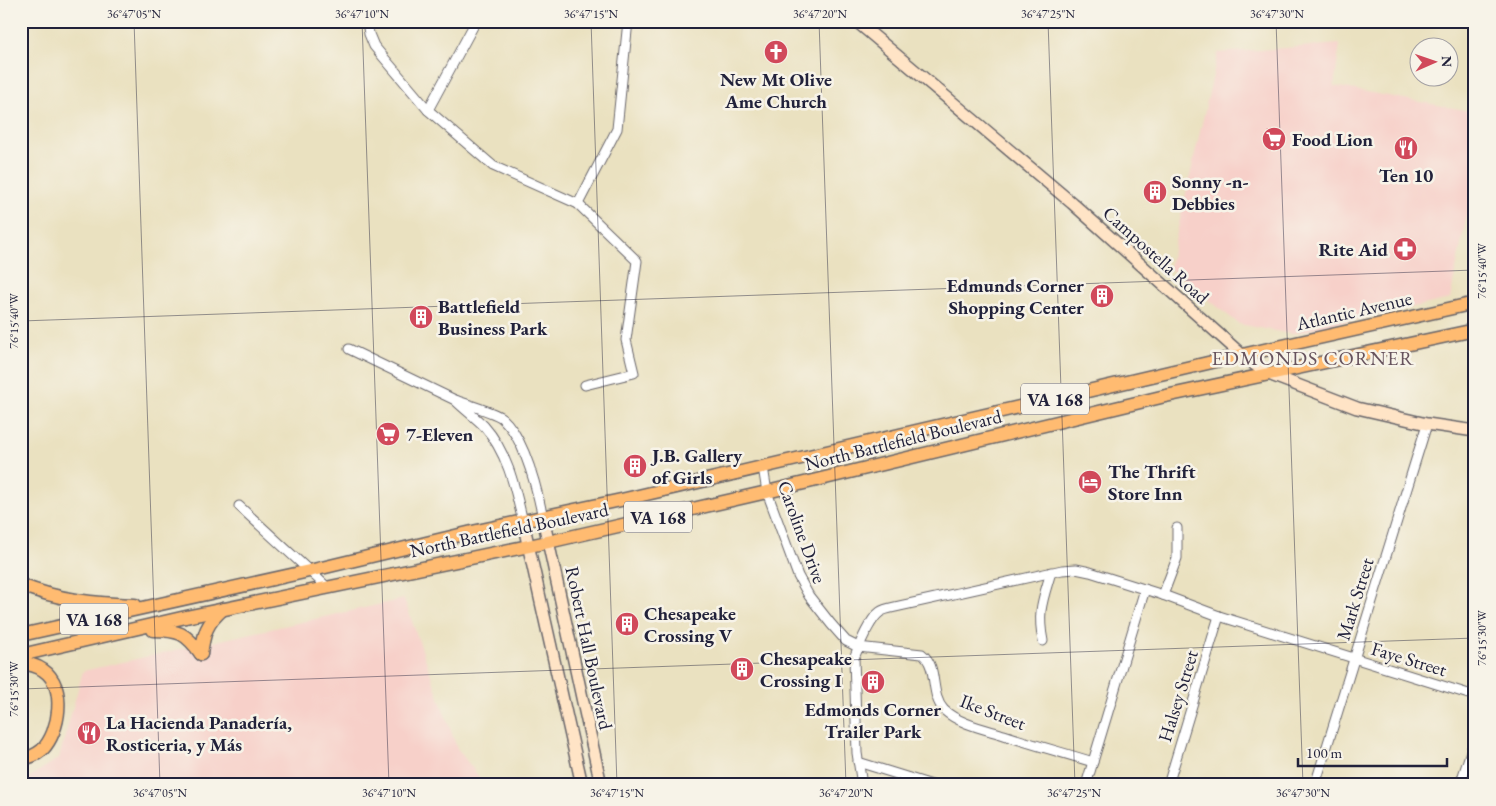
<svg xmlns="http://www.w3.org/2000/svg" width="1496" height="806" font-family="'EB Garamond',serif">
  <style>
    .built { fill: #f7d0c9 }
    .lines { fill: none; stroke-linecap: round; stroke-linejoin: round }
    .street-casing { stroke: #68656a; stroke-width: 11 }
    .secondary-casing { stroke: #68656a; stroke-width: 14 }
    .primary-casing { stroke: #68656a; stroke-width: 15 }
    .street { stroke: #fff; stroke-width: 9 }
    .secondary { stroke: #ffe4c6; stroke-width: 11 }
    .primary { stroke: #ffbb71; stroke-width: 12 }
    .ticks { fill: none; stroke: #22223b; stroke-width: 1; stroke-opacity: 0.45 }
    .labels { text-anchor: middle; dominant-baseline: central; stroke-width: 5; stroke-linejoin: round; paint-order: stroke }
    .shield { fill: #f7f3e8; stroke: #62616f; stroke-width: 1 }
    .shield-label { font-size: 18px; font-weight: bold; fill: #22223b }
    .poi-label { font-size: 19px; font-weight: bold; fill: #22223b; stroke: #f7f3e8; text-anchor: start }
    .street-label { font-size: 19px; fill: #22223b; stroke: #f7f3e8 }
    .neighbourhood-label { font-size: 20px; letter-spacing: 1px; fill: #67535d; stroke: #f7f3e8 }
    .neatline { fill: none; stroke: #22223b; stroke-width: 2 }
    .ticks-label { font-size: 12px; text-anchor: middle; fill: #22223b }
  </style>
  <rect width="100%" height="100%" fill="#f7f3e8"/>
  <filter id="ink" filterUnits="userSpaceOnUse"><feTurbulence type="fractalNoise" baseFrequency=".02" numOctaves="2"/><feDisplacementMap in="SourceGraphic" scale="10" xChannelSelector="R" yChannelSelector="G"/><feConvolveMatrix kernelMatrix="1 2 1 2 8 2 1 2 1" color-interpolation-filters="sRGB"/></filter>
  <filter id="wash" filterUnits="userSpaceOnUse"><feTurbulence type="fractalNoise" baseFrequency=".0096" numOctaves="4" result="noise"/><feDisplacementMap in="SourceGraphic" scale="20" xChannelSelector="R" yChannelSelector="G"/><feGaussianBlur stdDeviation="1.12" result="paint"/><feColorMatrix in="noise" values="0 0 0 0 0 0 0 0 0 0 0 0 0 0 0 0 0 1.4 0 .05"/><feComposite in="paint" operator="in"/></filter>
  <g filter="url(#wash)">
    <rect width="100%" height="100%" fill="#eae1c0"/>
    <!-- built -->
    <g class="built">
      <polygon points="1340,44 1334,86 1475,112 1475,174 1450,299 1291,334 1239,324 1169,268 1218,53"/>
      <polygon points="404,599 457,748 485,785 24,785 22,782 59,758 83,671"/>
    </g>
  </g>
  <g filter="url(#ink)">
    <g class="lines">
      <!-- street casing -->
      <g class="street-casing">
        <g id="street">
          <polyline points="367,21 369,34 374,46 428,110 493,166 578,204 637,261 626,340 634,373 585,385"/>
          <polyline points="428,110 476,21"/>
          <polyline points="578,204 617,129 628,21"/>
          <polyline points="349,349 455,400"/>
          <path d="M 763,467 L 767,492 L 798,576 L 809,596 L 831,624 L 846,641 L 858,647 L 922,654 C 939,667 929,694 944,710 C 959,724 985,729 1004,735 C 1034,745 1064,753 1093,762"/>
          <polyline points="239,506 328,588"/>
          <path d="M 523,522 C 515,488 508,453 484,426 C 475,417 464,409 455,400 C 466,404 494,412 502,418 C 525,438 537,489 543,518"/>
          <polyline points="1163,595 1177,558 1177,528"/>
          <path d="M 1043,641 C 1037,611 1043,600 1051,572"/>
          <polyline points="858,762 932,785"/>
          <path d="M 862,785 L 857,753 L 854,658 C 859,646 869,620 880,612 C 884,609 890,608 895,607 L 1062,570 L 1076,569 L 1090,572 L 1163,595 L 1219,616 L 1475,696"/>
          <polyline points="1086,785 1145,589"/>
          <polyline points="1168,785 1219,616"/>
          <polyline points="1315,785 1427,424"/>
          <polyline points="1460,785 1475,739"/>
        </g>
      </g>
      <!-- secondary casing -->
      <g class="secondary-casing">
        <g id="secondary">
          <polyline points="856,21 1072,203 1242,355 1266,373 1357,408 1427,424 1475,431"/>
          <polyline points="543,518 601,785"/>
          <polyline points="523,522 582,785"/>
        </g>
      </g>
      <!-- primary casing -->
      <g class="primary-casing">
        <g id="primary">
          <path d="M 21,585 C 58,600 96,604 135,605"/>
          <path d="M 153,630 C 179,630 186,633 201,654"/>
          <polyline points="21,635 309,571 472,532 621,500 1242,355 1475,303"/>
          <path d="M 201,654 C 204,633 206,624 223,609"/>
          <polyline points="21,655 186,617 548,542 767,492 1161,397 1475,330"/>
          <path d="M 21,663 C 29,664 36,665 43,670 C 67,686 60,732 42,750 C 36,755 29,758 21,759"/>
        </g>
      </g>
      <!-- street -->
      <use href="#street" class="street"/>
      <!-- secondary -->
      <use href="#secondary" class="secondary"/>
      <!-- primary -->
      <use href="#primary" class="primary"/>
    </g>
  </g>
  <!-- ticks -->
  <path class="ticks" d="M 134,21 L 160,785M 362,21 L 389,785M 591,21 L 617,785M 819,21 L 846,785M 1048,21 L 1075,785M 1276,21 L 1303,785M 21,321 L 1475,270M 21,689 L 1475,638"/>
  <!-- icons -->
  <defs>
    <g id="church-disc" transform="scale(1.25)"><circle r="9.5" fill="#d1495b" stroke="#f7f3e8"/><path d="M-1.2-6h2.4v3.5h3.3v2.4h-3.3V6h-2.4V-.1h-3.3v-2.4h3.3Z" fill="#fff"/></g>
    <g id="supermarket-disc" transform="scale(1.25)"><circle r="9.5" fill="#d1495b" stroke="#f7f3e8"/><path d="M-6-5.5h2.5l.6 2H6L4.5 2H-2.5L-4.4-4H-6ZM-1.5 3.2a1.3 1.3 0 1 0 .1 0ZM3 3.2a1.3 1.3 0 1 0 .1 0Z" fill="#fff"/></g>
    <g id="restaurant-disc" transform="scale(1.25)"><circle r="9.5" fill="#d1495b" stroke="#f7f3e8"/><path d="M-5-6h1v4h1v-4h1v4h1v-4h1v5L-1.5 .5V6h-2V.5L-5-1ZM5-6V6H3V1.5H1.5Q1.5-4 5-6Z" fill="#fff"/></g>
    <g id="building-disc" transform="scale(1.25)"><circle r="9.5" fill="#d1495b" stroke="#f7f3e8"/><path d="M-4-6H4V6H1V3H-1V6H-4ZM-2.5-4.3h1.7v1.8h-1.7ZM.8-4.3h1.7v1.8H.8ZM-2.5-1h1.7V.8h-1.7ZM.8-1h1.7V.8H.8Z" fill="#fff"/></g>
    <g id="pharmacy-disc" transform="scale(1.25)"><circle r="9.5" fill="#d1495b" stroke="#f7f3e8"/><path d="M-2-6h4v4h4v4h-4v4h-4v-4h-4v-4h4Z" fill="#fff"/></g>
    <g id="hotel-disc" transform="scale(1.25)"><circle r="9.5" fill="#d1495b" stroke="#f7f3e8"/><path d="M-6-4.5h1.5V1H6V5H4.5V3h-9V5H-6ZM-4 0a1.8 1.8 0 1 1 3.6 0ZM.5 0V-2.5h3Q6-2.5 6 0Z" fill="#fff"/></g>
  </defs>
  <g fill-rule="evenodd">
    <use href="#church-disc" x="776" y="52"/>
    <use href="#supermarket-disc" x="1274" y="139"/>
    <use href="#restaurant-disc" x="1406" y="148"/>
    <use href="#building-disc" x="1155" y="192"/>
    <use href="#pharmacy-disc" x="1405" y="249"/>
    <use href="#building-disc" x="1102" y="296"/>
    <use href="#building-disc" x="421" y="317"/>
    <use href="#supermarket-disc" x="388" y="434"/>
    <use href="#building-disc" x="635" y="466"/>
    <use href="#hotel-disc" x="1090" y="482"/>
    <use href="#building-disc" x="627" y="624"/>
    <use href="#building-disc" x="742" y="669"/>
    <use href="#building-disc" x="873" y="682"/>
    <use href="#restaurant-disc" x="89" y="733"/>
  </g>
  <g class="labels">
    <!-- shield labels -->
    <g class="shield">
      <rect x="1021" y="383.5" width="68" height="31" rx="4"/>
      <rect x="624" y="501.5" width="68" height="31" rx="4"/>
      <rect x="60" y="603.5" width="68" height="31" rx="4"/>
    </g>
    <g class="shield-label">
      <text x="1055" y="399">VA 168</text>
      <text x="658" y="517">VA 168</text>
      <text x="94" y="619">VA 168</text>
    </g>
    <!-- poi labels -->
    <g class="poi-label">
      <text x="776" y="79" text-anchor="middle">New Mt Olive<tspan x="776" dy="22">Ame Church</tspan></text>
      <text x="1292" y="139">Food Lion</text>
      <text x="1406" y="175" text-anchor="middle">Ten 10</text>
      <text x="1172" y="181">Sonny -n-<tspan x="1172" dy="22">Debbies</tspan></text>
      <text x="1388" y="249" text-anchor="end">Rite Aid</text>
      <text x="1084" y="285" text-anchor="end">Edmunds Corner<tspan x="1084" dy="22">Shopping Center</tspan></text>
      <text x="438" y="306">Battlefield<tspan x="438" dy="22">Business Park</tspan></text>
      <text x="406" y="434">7-Eleven</text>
      <text x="652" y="455">J.B. Gallery<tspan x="652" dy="22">of Girls</tspan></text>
      <text x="1108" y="471">The Thrift<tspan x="1108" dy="22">Store Inn</tspan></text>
      <text x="644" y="613">Chesapeake<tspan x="644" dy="22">Crossing V</tspan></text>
      <text x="760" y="658">Chesapeake<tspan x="760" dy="22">Crossing I</tspan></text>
      <text x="873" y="709" text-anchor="middle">Edmonds Corner<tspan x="873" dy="22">Trailer Park</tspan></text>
      <text x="106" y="722">La Hacienda Panadería,<tspan x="106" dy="22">Rosticeria, y Más</tspan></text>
    </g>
    <!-- street labels -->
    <g class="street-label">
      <text transform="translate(1156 255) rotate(42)">Campostella Road</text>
      <text transform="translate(1354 311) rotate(-13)">Atlantic Avenue</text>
      <text transform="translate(903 440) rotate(-14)">North Battlefield Boulevard</text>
      <text transform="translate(509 530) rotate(-12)">North Battlefield Boulevard</text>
      <text transform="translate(802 532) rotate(70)">Caroline Drive</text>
      <text transform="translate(1355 599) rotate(-73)">Mark Street</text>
      <text transform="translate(589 648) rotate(78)">Robert Hall Boulevard</text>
      <text transform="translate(1409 659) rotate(17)">Faye Street</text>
      <text transform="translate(1178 696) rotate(-73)">Halsey Street</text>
      <text transform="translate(993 712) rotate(21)">Ike Street</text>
    </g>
    <!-- neighbourhood labels -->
    <g class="neighbourhood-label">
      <text x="1313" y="358">EDMONDS CORNER</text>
    </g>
  </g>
  <!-- margin -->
  <rect width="1496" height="806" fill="none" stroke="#f7f3e8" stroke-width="55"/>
  <!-- north arrow -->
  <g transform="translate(1434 62) rotate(88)"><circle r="24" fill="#f7f3e8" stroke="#a29fa3"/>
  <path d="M0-4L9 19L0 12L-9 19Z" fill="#d1495b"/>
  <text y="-8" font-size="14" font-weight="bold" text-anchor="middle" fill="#22223b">N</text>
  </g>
  <!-- scale -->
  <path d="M1298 758v8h149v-8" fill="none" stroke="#22223b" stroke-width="2.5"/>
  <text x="1306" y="758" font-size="15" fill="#22223b" stroke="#f7f3e8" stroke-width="4" paint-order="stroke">100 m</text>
  <rect x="28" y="28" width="1440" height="750" class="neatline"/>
  <g class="ticks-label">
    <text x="134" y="18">36°47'05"N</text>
    <text x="362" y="18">36°47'10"N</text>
    <text x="591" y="18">36°47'15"N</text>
    <text x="820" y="18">36°47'20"N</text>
    <text x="1048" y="18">36°47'25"N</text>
    <text x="1277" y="18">36°47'30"N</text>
    <text transform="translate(1482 271) rotate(-90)" y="4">76°15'40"W</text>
    <text transform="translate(14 321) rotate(-90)" y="4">76°15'40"W</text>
    <text transform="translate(1482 638) rotate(-90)" y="4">76°15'30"W</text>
    <text transform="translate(14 689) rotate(-90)" y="4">76°15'30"W</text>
    <text x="160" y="797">36°47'05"N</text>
    <text x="389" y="797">36°47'10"N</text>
    <text x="617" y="797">36°47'15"N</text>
    <text x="846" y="797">36°47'20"N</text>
    <text x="1074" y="797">36°47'25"N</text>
    <text x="1303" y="797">36°47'30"N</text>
  </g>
</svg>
